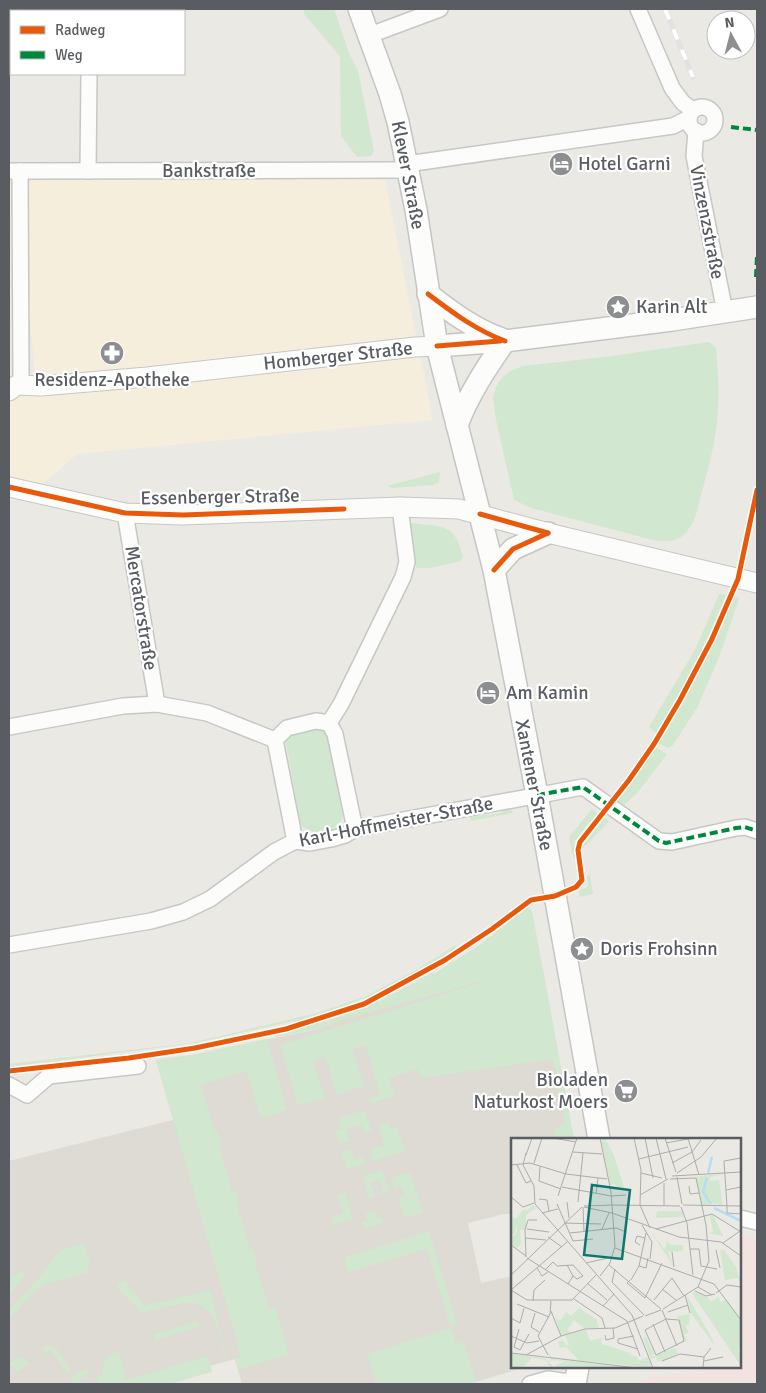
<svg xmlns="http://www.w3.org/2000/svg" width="766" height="1393" font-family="Signika,sans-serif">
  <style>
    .commercial { fill: #f5eedc }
    .education { fill: #dddbd3 }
    .medical { fill: #f3e3e0 }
    .green { fill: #d2e7cf }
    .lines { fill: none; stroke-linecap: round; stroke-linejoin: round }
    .minor-casing { stroke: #c7c7c6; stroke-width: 18 }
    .tertiary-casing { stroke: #c7c7c6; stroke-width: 21 }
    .secondary-casing { stroke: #c5c6c4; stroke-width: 24 }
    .minor { stroke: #fcfcfb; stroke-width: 15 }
    .tertiary { stroke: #fcfcfb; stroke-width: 19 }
    .secondary { stroke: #fcfcfb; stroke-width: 21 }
    .rail-casing { stroke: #e2e2e1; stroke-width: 5.5 }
    .rail { stroke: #fff; stroke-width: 4; stroke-dasharray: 11; stroke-linecap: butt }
    .quiet { stroke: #00873e; stroke-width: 4; stroke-dasharray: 8 4; stroke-linecap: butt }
    .cycleway-casing { stroke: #fff; stroke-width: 8 }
    .cycleway { stroke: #e8590c; stroke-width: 5 }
    .labels { text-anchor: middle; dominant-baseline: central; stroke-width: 4.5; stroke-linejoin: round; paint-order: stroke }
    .poi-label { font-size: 19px; fill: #595d62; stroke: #fff; text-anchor: start }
    .street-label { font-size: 19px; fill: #595d62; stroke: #fff }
    .inset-river { fill: none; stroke: #b5ddf7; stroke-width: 2.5 }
    .inset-road { fill: none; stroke: #acadac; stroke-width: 1 }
    .view { fill: #0f766e; fill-opacity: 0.15; stroke: #0f766e; stroke-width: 2.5 }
    .inset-edge { fill: none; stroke: #595d62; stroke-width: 2.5 }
  </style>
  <rect width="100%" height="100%" fill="#eae9e4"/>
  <!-- commercial -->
  <polygon class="commercial" points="17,177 385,179 433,420 77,454 43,484 9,476 9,377 35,375"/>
  <!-- education -->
  <polygon class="education" points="529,943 574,1139 512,1139 512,1214 504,1214 468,1223 481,1283 512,1276 512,1367 526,1367 469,1384 242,1384 235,1359 143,1384 9,1384 9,1161 173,1120 156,1060 192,1055 319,1029"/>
  <!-- medical -->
  <polygon class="medical" points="740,1235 757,1239 757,1384 636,1384 646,1378 701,1371 704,1367 740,1367"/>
  <!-- green -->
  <g class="green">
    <polygon points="304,9 334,9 349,53 358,71 374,151 371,156 357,157 341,136 340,56 304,14"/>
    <path d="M 709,342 L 716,348 C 719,377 720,408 715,436 C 711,463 702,489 696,515 C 686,538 678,544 653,540 L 531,508 L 514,500 L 496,420 L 493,398 L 496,387 L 501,379 L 510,371 L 523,366 L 605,357 Z"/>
    <polygon points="440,472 439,482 433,485 392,488 387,486"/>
    <path d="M 411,523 C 443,527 455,522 463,558 L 461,559 L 461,561 L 430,568 L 417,568 L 415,565 L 414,554 L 408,530 Z"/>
    <path d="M 719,594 L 726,595 C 706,643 684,690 656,733 L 649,727 L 695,650 Z"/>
    <polygon points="734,597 739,598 737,605 719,657 698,706 673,745 668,748 659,743 694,682"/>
    <path d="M 314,728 L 323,729 L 328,736 L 343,815 C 339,834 309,839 300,822 L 286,743 L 289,735 Z"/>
    <polygon points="656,748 667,754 638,792 623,806 617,802"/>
    <polygon points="505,809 513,811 512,813 471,821 470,817 502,813 501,810"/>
    <polygon points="592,809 597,813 574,842 575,856 573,858 569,837"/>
    <polygon points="605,818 609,821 582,849 582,845"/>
    <polygon points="590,875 593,894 580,897 579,890 588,887 587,876"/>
    <path d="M 527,908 L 532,911 L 551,1012 L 574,1139 L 555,1139 L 554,1129 L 565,1123 L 553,1059 L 421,1078 L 417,1069 L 389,1078 L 395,1096 L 372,1103 L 368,1099 L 380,1096 L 366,1045 L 352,1049 L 364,1086 L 337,1095 L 325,1057 L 313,1061 L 325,1098 L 298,1106 L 280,1045 L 515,972 L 353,1017 L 319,1029 L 275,1037 L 274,1034 C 300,1027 327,1021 353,1012 C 381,1001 407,987 433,972 L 434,974 L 481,944 Z"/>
    <polygon points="456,945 457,947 417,972 374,994 331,1011 307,1018 195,1043 9,1067 9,1064 191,1043 317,1013 366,996 418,969"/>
    <polygon points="267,1039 287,1110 261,1118 246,1071 200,1085 215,1131 217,1131 221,1143 219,1145 232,1191 235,1190 239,1203 237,1204 250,1250 253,1249 257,1262 255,1263 269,1309 275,1307 289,1354 238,1370 235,1359 241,1356 156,1060 192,1055"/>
    <polygon points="365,1110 371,1131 364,1133 361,1125 346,1129 349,1141 339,1144 335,1131 341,1129 338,1118"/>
    <polygon points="388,1122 390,1128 397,1126 405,1151 374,1161 370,1150 385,1145 378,1125"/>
    <polygon points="351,1149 354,1160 363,1157 365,1164 347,1169 341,1152"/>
    <polygon points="382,1170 389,1192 380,1194 379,1191 383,1189 380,1180 370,1182 375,1196 369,1198 363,1176"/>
    <polygon points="410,1172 423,1212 404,1218 398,1198 404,1196 402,1186 394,1188 391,1178"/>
    <polygon points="345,1192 353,1219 334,1225 331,1217 343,1213 337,1195"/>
    <polygon points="375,1211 377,1218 382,1217 384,1223 364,1229 362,1222 367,1221 365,1214"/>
    <polygon points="429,1231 457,1324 450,1326 427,1249 348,1272 344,1258"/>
    <path d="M 84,1243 C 87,1253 93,1264 86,1273 L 44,1285 L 31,1295 L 9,1320 L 9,1310 L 44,1272 L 59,1251 Z"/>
    <polygon points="22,1272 25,1274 9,1297 9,1277"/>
    <path d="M 126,1280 C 128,1291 140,1295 143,1306 L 210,1290 L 227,1362 L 226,1362 C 220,1341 217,1300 187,1303 C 172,1304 157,1310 142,1313 L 118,1289 L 118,1283 Z"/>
    <polygon points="198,1322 200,1327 155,1340 153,1334"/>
    <polygon points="451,1328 456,1344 463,1342 476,1381 467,1384 376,1384 367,1354"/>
    <polygon points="47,1345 56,1348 70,1369 70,1372 67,1373 51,1350 45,1354 41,1347"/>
    <path d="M 119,1351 L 126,1380 L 208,1356 L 212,1372 L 170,1384 L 100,1384 L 97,1382 L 98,1375 L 102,1376 C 103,1360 104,1357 119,1351 Z"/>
    <polygon points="16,1357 20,1359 24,1357 29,1364 18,1371 9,1364"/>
    <polygon points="85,1369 88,1369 87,1379 81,1377 79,1384 74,1384 70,1378"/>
  </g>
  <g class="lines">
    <!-- minor casing -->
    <g class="minor-casing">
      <g id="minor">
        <polyline points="638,9 672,88 683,103 693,110"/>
        <polyline points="89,11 89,9"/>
        <polyline points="370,35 440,9"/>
        <circle cx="702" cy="120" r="13"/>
        <polyline points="696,131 694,156 725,312"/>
        <polyline points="407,164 673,126 689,118"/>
        <polyline points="9,171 408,170"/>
        <polyline points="88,171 89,74"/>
        <polyline points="17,385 21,378 20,171"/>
        <polyline points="125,513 157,704"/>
        <polyline points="329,723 341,704 403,577 407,562 400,507"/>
        <polyline points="9,727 123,706 157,704 207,713 275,740"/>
        <polyline points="295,841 275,740 287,728 316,721 329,723 335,734 355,829"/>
        <polyline points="9,945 151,921 183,912 210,899 274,852 295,841 310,843 331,839 345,835 355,829 583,787 659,841 672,842 736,828 745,827 757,831"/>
        <polyline points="9,1085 27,1095 49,1076 138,1066"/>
        <polyline points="740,1218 757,1222"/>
        <polyline points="530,1384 548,1379 575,1383"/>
      </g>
    </g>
    <!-- tertiary casing -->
    <g class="tertiary-casing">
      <g id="tertiary">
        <polyline points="9,391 17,385 41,386 147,377 415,347 437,346"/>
        <polyline points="9,487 125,513 183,515 400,507 459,509 548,533 757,583"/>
      </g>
    </g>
    <!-- secondary casing -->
    <g class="secondary-casing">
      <g id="secondary">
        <polyline points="359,9 390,94 398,122 416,210 437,346 494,570 537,795 599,1139"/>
        <path d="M 428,294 C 451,312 474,329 502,339"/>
        <polyline points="437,346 505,341 672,320 757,307"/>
        <path d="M 457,425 C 469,394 486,368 505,341"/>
        <polyline points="494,570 513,549 548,533"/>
        <polyline points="575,1384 578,1367"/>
      </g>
    </g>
    <!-- minor -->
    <use href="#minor" class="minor"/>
    <!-- tertiary -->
    <use href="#tertiary" class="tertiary"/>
    <!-- secondary -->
    <use href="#secondary" class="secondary"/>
    <!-- rail casing -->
    <g class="rail-casing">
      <polyline id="rail" points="665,9 693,77"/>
    </g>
    <!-- rail -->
    <use href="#rail" class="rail"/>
    <!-- quiet -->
    <g class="quiet">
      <polyline points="731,127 757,130"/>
      <polyline points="756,277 757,256"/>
      <polyline points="537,795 583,787 659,841 666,843 736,828 745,827 757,831"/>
    </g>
    <!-- cycleway casing -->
    <g class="cycleway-casing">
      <g id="cycleway">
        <path d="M 428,294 C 453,313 476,330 505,341"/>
        <polyline points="437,346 500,341"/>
        <polyline points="9,487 125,513 183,515 344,509"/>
        <polyline points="480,514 548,533"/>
        <polyline points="494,570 513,549 548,533"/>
        <polyline points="9,1071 129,1058 195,1048 286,1029 364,1004 445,960 492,929 531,900 555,896 576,887 582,880 578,850 580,842 629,780 654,744 680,700 712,639 738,579 757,490"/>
      </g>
    </g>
    <!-- cycleway -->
    <use href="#cycleway" class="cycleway"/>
  </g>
  <!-- icons -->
  <defs>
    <g id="hotel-disc" transform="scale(1.25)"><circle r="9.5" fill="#8c8e90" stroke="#fff"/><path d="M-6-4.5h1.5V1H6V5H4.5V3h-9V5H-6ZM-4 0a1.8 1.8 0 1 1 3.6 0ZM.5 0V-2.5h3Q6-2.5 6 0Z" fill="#fff"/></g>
    <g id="sight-disc" transform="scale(1.25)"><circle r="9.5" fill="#8c8e90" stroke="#fff"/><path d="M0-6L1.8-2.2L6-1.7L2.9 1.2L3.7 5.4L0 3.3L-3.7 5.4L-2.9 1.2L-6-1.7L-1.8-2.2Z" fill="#fff"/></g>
    <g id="pharmacy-disc" transform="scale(1.25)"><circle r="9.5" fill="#8c8e90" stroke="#fff"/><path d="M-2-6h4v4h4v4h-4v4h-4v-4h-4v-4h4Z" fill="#fff"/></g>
    <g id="supermarket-disc" transform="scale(1.25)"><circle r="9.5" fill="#8c8e90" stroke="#fff"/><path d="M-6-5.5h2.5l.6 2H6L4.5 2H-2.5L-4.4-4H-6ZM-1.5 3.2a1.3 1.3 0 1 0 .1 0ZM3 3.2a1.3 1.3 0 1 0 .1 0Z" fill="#fff"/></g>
  </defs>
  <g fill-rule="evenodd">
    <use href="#hotel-disc" x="561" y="164"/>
    <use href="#sight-disc" x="618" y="307"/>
    <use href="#pharmacy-disc" x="112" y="353"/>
    <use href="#hotel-disc" x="488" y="693"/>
    <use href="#sight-disc" x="582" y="949"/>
    <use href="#supermarket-disc" x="626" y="1091"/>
  </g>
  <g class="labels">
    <!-- poi labels -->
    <g class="poi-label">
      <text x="578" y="164">Hotel Garni</text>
      <text x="636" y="307">Karin Alt</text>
      <text x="112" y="380" text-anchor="middle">Residenz-Apotheke</text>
      <text x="506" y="693">Am Kamin</text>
      <text x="600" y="949">Doris Frohsinn</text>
      <text x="608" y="1080" text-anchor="end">Bioladen<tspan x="608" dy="22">Naturkost Moers</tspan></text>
    </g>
    <!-- street labels -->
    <g class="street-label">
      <text x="209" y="171">Bankstraße</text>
      <text transform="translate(408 175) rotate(79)">Klever Straße</text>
      <text transform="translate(707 222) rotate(79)">Vinzenzstraße</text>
      <text transform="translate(338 356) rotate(-6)">Homberger Straße</text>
      <text transform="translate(220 497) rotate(-1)">Essenberger Straße</text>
      <text transform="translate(141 608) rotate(81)">Mercatorstraße</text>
      <text transform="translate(534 785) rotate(79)">Xantener Straße</text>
      <text transform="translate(396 822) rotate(-11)">Karl-Hoffmeister-Straße</text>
    </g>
  </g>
  <!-- overview -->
  <g transform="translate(511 1138)">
    <rect width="230" height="230" fill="#eae9e4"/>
    <path d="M 94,0 L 103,18 L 113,49 L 106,50 L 104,46 L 99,47 L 90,3 ZM 213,36 L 199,39 L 199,43 L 208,42 L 210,53 L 211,67 L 202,66 L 193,54 L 197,37 ZM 196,37 L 191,55 L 199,67 L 190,67 L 185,39 ZM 22,67 L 25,70 L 15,77 L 15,91 L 9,92 L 10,106 L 6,110 L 0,106 L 0,99 L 5,96 L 6,92 L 5,88 L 4,95 L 0,98 L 0,78 L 5,81 L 13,71 L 15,73 ZM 146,73 L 171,73 L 172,79 L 145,80 ZM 199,77 L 202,77 L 212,98 L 197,95 L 202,94 ZM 138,91 L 154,112 L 156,103 L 160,107 L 172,107 L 172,113 L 157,114 L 163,129 ZM 209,112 L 213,112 L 225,129 L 230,145 L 227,140 L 214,142 ZM 184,154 L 196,159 L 200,164 L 207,159 L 210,164 L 215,161 L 230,183 L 230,211 L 226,213 L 230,214 L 230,228 L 181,155 ZM 176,158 L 201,200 L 204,208 L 180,175 ZM 68,170 L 85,181 L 88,190 L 74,191 L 63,182 L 56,192 L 60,195 L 50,197 L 45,180 L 49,183 L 55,174 L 60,178 ZM 179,176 L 178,186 L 174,188 L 178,194 L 173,197 L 176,202 L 174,204 L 166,178 ZM 75,192 L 79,203 L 90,200 L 91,206 L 122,216 L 116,217 L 125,218 L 128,223 L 137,219 L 141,230 L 43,220 L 39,219 L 35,213 L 41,219 L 68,222 L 55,209 L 49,210 L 47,204 L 52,202 L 55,208 L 58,206 L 54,198 ZM 135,199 L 143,216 L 140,219 L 164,210 L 167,216 L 147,224 L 145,219 L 140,221 L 132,200 ZM 0,215 L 35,221 L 43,230 L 39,229 L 35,222 L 21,220 L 11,230 L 0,230 ZM 39,222 L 41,221 L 60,223 L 119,230 L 45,230 L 45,227 L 55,223 Z" fill="#d2e7cf"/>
    <path class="inset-river" d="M 197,35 L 201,19M 196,39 L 192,54 L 200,66M 203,70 L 230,83"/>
    <path class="inset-road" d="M 42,0 L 65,4M 123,0 L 130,32 L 129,67 L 139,90M 134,0 L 142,40M 145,0 L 155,41M 154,0 L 165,34M 177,0 L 188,37M 155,5 L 177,1M 62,14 L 91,16M 15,15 L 12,27 L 23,48 L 24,66 L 121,177 L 142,230M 15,17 L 21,0M 128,21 L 177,9M 23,25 L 31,0M 161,25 L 181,14 L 190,2M 0,27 L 19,25 L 55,36 L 96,41M 6,27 L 15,45 L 20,43M 29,28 L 28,43 L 50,51M 130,35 L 151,40M 166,35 L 190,19 L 206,0M 161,38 L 230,34M 166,39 L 171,66M 153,45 L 153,68M 178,48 L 179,56 L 188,55M 51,49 L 100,58M 215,52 L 230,49M 85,56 L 87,40M 129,57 L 157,41M 47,58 L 66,0M 100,58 L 115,57M 0,59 L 12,69 L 23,65M 28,61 L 36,62 L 38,73M 56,64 L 58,80M 67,64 L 72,15M 46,66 L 62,103 L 82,101M 101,67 L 169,68M 172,67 L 230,68M 73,68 L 101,67M 216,68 L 213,23 L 230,20M 216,68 L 216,75 L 230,76M 72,69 L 73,94M 73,69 L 101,75 L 168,99 L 210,104 L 230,118M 170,69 L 176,85 L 182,137M 31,75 L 47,71M 53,85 L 90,86M 131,87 L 141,104 L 139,121M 16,91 L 38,94M 91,91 L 98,75M 145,91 L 201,76 L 230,94M 59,95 L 105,90 L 115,94 L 114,100M 37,99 L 51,109M 14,100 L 35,102M 56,104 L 0,152 L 16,162 L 61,162 L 85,137M 212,105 L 229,93M 0,107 L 15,118M 129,107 L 124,104 L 126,98 L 134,100M 104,110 L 203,146 L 230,182M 179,111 L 188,111 L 190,128 L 206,131M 205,112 L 209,130M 161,114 L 163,129M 15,119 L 14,92 L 17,82 L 26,82M 16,120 L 116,183 L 129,218M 75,125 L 101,119M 56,127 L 62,138 L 57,146M 98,127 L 150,171M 128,128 L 135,130 L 137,120M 26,130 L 31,138 L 37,134M 104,131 L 101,144 L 133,177M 34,132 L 42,124 L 46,128 L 62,127 L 72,138 L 66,141 L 62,138M 0,137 L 71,69M 89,138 L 99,125 L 104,108 L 100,54 L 89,0M 119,142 L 116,145 L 134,160 L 151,125M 120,142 L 128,128 L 135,95M 76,145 L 96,162M 187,149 L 201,157M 151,151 L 165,162M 184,153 L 195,158 L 204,156M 205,155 L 216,147 L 230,149M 174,157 L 179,175M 63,161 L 91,180 L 94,190M 143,162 L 161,140 L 173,158M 22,163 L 23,152 L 34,142M 6,166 L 38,179M 92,168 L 103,156M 152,171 L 187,149 L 198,123 L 195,87 L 185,40 L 159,41M 151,172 L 166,208M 40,173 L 50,198M 157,174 L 177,167M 24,175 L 20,189 L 28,194M 134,178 L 150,172M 0,180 L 9,185 L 13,170M 155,181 L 168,182 L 173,203 L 145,217 L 134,192 ZM 142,186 L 154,214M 8,191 L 3,209 L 9,212 L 18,196M 94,197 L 95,202 L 103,200 L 102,190M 0,198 L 16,205 L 28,203M 123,198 L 107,201 L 107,205 L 127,211M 0,215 L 126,230M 15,217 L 50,198 L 74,191 L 104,190 L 132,178M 37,217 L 27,198 L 39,176 L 40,163M 151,223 L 169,216 L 193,219M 193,223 L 212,219M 192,230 L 193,219 L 200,210"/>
    <path class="view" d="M 81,47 L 119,52 L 111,121 L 73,117 Z"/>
    <rect width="230" height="230" class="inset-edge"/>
  </g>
  <!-- border -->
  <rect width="766" height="1393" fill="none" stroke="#595d62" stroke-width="20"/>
  <!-- legend -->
  <rect x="10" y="10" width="175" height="65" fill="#ffffff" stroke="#bdbec0"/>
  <rect x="20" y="26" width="25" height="8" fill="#e8590c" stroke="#bdbec0"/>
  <text x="55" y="35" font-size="15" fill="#595d62">Radweg</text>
  <rect x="20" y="51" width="25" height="8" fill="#00873e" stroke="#bdbec0"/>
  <text x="55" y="60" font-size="15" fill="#595d62">Weg</text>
  <!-- north arrow -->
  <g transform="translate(731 35) rotate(353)"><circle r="24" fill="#ffffff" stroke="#bdbec0"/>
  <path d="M0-4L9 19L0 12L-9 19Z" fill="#8c8e90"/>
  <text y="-8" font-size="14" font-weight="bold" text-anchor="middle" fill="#595d62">N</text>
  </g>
</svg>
